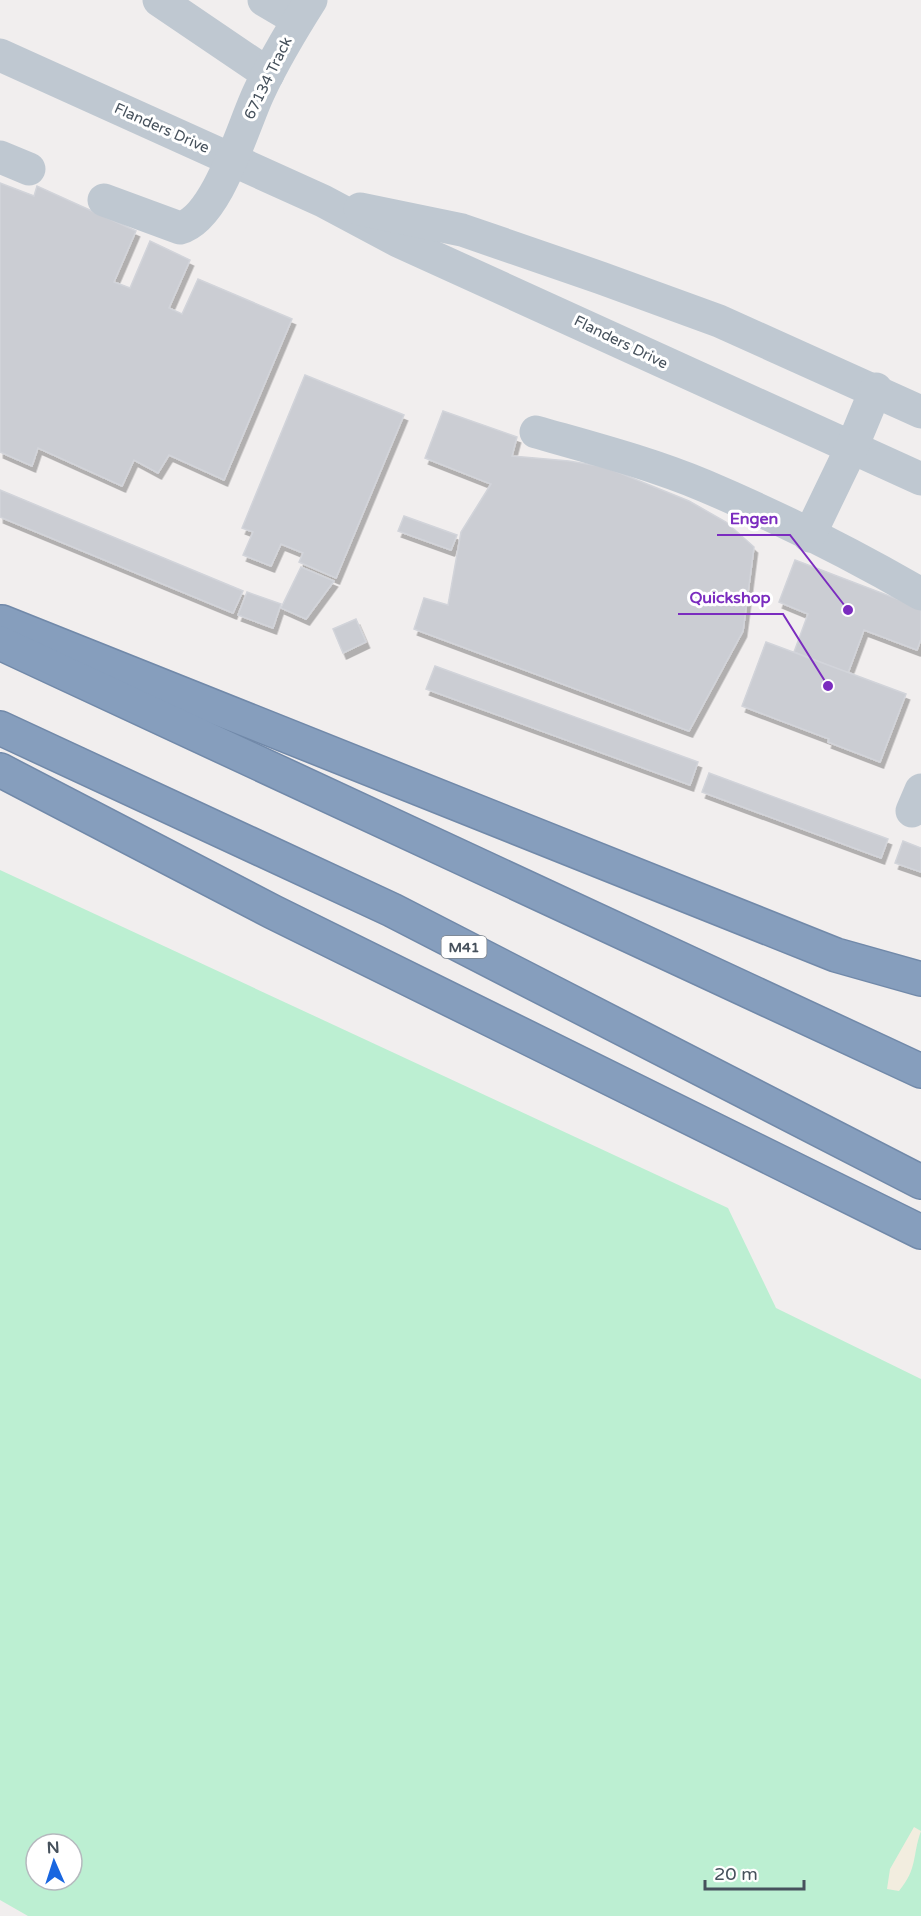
<svg xmlns="http://www.w3.org/2000/svg" width="921" height="1916" font-family="'Varela Round',sans-serif">
  <style>
    .green { fill: #bcefd2; fill-rule: evenodd }
    .sand { fill: #f2eddf }
    .building { fill: #cbcdd3; stroke: #d2d4da; stroke-width: 1.5; filter: url(#shadow) }
    .lines { fill: none; stroke-linecap: round; stroke-linejoin: round }
    .highway-casing { stroke: #7189a9; stroke-width: 36 }
    .minor { stroke: #bfc8d1; stroke-width: 33 }
    .highway { stroke: #869ebd; stroke-width: 33 }
    .labels { text-anchor: middle; dominant-baseline: central; stroke-width: 6; stroke-linejoin: round; paint-order: stroke }
    .shield { fill: #fff; stroke: #7e858d; stroke-width: 1.5 }
    .shield-label { font-size: 14px; font-weight: bold; fill: #46515c }
    .street-label { font-size: 15px; fill: #46515c; stroke: #fff }
    .leader { fill: none; stroke: #7b2cbf; stroke-width: 2 }
    .callout-dot { fill: #7b2cbf; stroke: #fff; stroke-width: 2 }
    .callout-label { font-size: 16px; text-anchor: middle; font-weight: bold; fill: #7b2cbf; stroke: #fff; stroke-width: 6; stroke-linejoin: round; paint-order: stroke }
  </style>
  <defs>
    <filter id="shadow"><feDropShadow dx="3.5" dy="6" stdDeviation="0" flood-color="#0004"/></filter>
  </defs>
  <rect width="100%" height="100%" fill="#f1eeee"/>
  <!-- green -->
  <path class="green" d="M 0,870 L 728,1208 L 776,1308 L 921,1379 L 921,1916 L 28,1916 L 0,1900 ZM 36,1844 L 72,1844 L 72,1880 L 36,1880 Z"/>
  <!-- sand -->
  <path class="sand" d="M 914,1827 L 921,1831 C 912,1856 918,1868 899,1891 L 887,1889 L 890,1869 Z"/>
  <!-- building -->
  <g class="building">
    <polygon points="0,183 34,196 37,186 136,231 114,282 130,288 150,241 190,260 169,308 182,314 198,279 292,319 224,480 169,455 158,473 134,460 122,486 38,448 32,466 0,452"/>
    <polygon points="305,375 404,415 336,578 299,562 303,553 281,544 271,566 243,555 253,532 242,528"/>
    <polygon points="443,411 517,437 512,456 569,461 605,467 689,501 726,522 754,547 743,631 689,731 414,629 424,598 448,605 461,532 491,484 425,458"/>
    <polygon points="0,490 243,591 233,613 0,517"/>
    <polygon points="404,516 457,535 451,550 398,531"/>
    <polygon points="795,560 921,608 921,639 917,650 864,630 848,673 794,652 808,614 779,602"/>
    <polygon points="301,567 334,581 306,619 281,608"/>
    <polygon points="247,592 281,604 273,628 238,615"/>
    <polygon points="356,619 366,642 343,653 333,629"/>
    <polygon points="766,642 906,694 880,762 828,742 829,739 742,706"/>
    <polygon points="435,666 698,762 690,785 426,689"/>
    <polygon points="709,773 888,839 881,858 702,792"/>
    <polygon points="903,841 921,848 921,872 895,863"/>
  </g>
  <g class="lines">
    <!-- highway casing -->
    <g class="highway-casing">
      <g id="highway">
        <polyline points="2,622 836,955 921,979"/>
        <polyline points="0,643 921,1071"/>
        <polyline points="0,728 392,910 921,1182"/>
        <polyline points="0,770 273,912 921,1232"/>
      </g>
    </g>
    <!-- minor -->
    <g class="minor">
      <polyline points="159,0 268,74"/>
      <polyline points="264,0 298,20"/>
      <polyline points="0,55 323,201 398,241 921,479"/>
      <polyline points="0,157 29,169"/>
      <path d="M 104,200 L 180,228 C 218,218 243,125 259,92 C 274,60 292,30 311,0"/>
      <polyline points="360,209 462,230 601,278 719,321 921,412"/>
      <path d="M 536,432 C 592,448 650,463 705,486 C 778,517 852,554 921,594"/>
      <polyline points="809,536 852,447 876,389"/>
      <polyline points="912,811 921,790"/>
    </g>
    <!-- highway -->
    <use href="#highway" class="highway"/>
  </g>
  <g class="labels">
    <!-- shield labels -->
    <rect class="shield" x="441.5" y="936" width="45" height="22" rx="4.5"/>
    <g class="shield-label">
      <text x="464" y="947">M41</text>
    </g>
    <!-- street labels -->
    <g class="street-label">
      <text transform="translate(268 78) rotate(-64)">67134 Track</text>
      <text transform="translate(162 128) rotate(24)">Flanders Drive</text>
      <text transform="translate(621 342) rotate(26)">Flanders Drive</text>
    </g>
  </g>
  <!-- callouts -->
  <path class="leader" d="M848 610L790 535H717M828 686L783 614H678"/>
  <g class="callout-dot">
    <circle cx="848" cy="610" r="6"/>
    <circle cx="828" cy="686" r="6"/>
  </g>
  <g class="callout-label">
    <text x="754" y="524">Engen</text>
    <text x="730" y="603">Quickshop</text>
  </g>
  <!-- north arrow -->
  <g transform="translate(54 1862) rotate(357)"><circle r="28" fill="#ffffff" stroke="#b5b9be" stroke-width="1.5"/>
  <path d="M0-4.5L10 22L0 15L-10 22Z" fill="#1966e0"/>
  <text y="-9" font-size="16" font-weight="bold" text-anchor="middle" fill="#46515c">N</text>
  </g>
  <!-- scale -->
  <path d="M705 1880v9h99v-9" fill="none" stroke="#46515c" stroke-width="3"/>
  <text x="714" y="1880" font-size="18" fill="#46515c" stroke="#ffffff" stroke-width="4.5" paint-order="stroke">20 m</text>
</svg>
